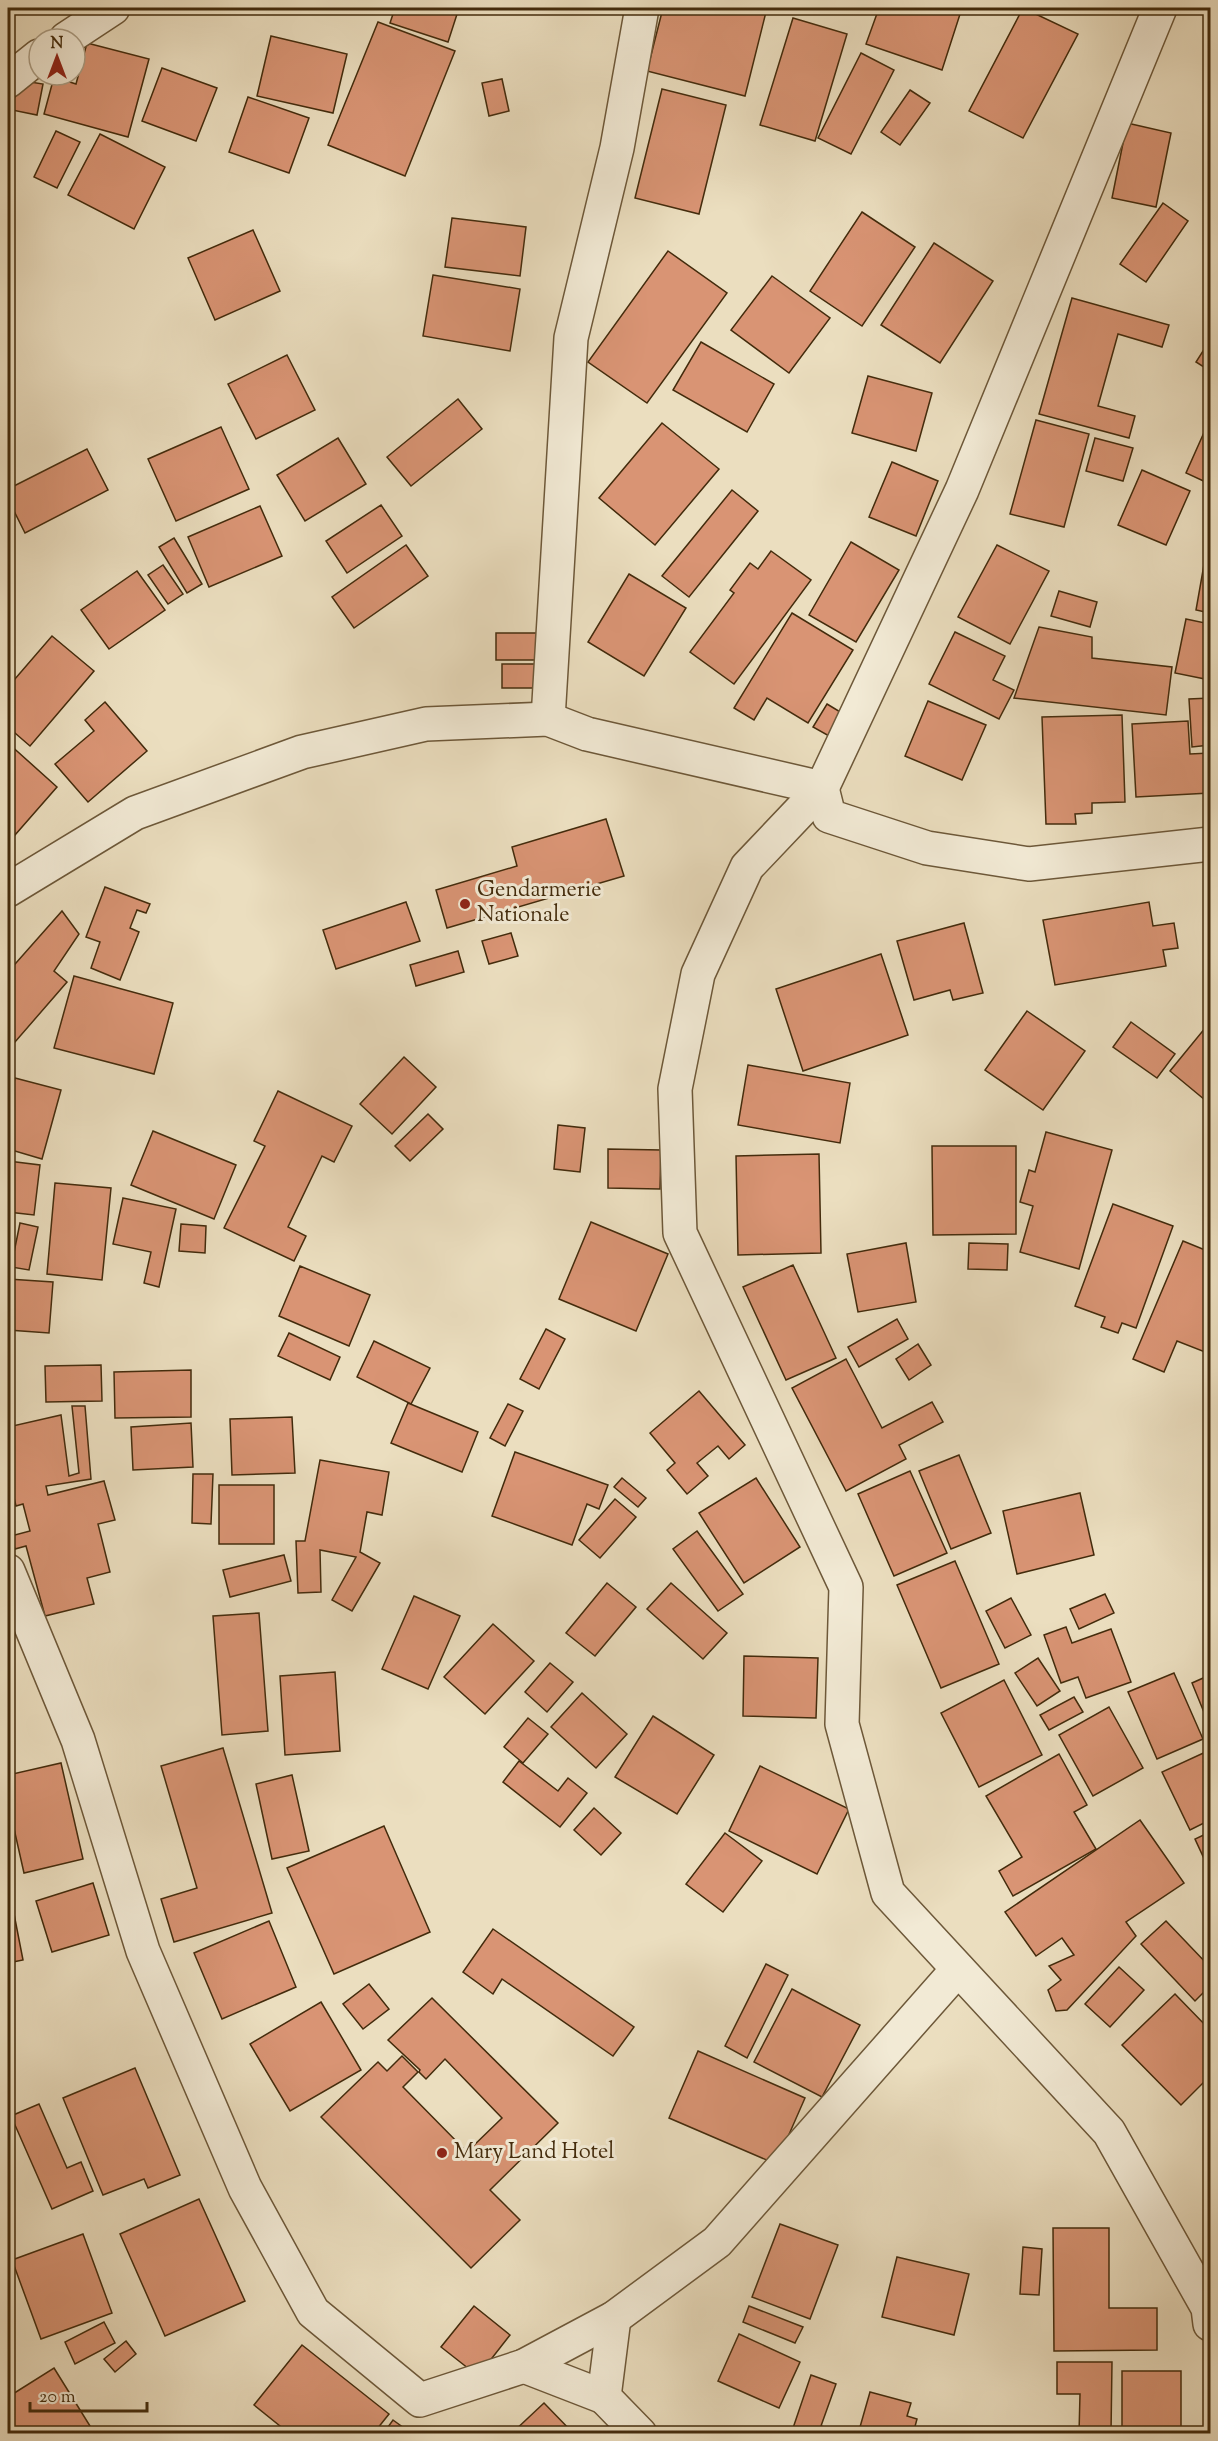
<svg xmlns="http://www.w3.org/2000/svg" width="1218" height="2441" font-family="'Sorts Mill Goudy',serif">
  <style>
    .building { fill: #d99474; stroke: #432b0c; stroke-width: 1.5 }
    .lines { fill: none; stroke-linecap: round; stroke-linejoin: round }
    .minor-casing { stroke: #6d5839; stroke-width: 36 }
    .tertiary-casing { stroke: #6d5839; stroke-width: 36 }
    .minor { stroke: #f2ead5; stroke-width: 33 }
    .tertiary { stroke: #f2ead5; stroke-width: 33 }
    .poi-dot { fill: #8f2418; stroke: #f2ead5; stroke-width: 2 }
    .labels { text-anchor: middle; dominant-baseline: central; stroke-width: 6; stroke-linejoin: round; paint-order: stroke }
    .poi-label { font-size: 22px; fill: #432b0c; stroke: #f2ead5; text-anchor: start }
  </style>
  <rect width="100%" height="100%" fill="#ebdebf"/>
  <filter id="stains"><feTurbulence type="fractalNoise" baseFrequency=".00333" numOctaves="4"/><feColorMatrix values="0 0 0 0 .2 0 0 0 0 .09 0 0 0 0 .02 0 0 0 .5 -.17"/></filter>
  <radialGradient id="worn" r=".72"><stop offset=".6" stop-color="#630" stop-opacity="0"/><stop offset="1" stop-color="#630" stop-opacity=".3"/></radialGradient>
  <!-- building -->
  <g class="building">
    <polygon points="395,8 459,8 448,42 390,23"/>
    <polygon points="663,8 767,8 745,96 647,71"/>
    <polygon points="879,8 962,8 942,70 866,44"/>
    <polygon points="1023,8 1078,34 1023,138 969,111"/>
    <polygon points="793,18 847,34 815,141 760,125"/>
    <polygon points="378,22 455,51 405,176 328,145"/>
    <polygon points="271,36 347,54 333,113 257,96"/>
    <polygon points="87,43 149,59 128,137 44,114 54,77 76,84"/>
    <polygon points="861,53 894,70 851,154 818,138"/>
    <polygon points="162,68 217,88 196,141 142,121"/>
    <polygon points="502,79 509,111 489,116 482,83"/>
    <polygon points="18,80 43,84 37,115 12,110"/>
    <polygon points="662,89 726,105 699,214 635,198"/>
    <polygon points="910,90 930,103 900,145 881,132"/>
    <polygon points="248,97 309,118 289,173 229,152"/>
    <polygon points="1127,123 1171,133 1156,207 1112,198"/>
    <polygon points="56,131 80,142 57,188 34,177"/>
    <polygon points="100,134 165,167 134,229 68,195"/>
    <polygon points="1163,203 1188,221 1146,282 1120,264"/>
    <polygon points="862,212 915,247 862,326 810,291"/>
    <polygon points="452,218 526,227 520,276 445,267"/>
    <polygon points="253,230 280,291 215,320 188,258"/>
    <polygon points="934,243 993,281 940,363 881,325"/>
    <polygon points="668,251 727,293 647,403 588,362"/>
    <polygon points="433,275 520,289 510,351 423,336"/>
    <polygon points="772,276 830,318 789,373 731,330"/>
    <polygon points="1072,298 1169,325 1162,347 1118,334 1098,406 1135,416 1129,438 1039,414"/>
    <polygon points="1210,340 1210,371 1196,362"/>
    <polygon points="701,342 774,384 747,432 673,390"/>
    <polygon points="287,355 315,410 256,439 228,384"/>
    <polygon points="868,376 932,393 916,451 852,433"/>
    <polygon points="458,399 482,429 411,486 387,457"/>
    <polygon points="1210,419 1210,484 1186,473"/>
    <polygon points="1036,420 1089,434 1064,527 1010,514"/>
    <polygon points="662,423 719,469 655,545 599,498"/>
    <polygon points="221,427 249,489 176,521 148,459"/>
    <polygon points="338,438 366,484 305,521 277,475"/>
    <polygon points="1095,438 1133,448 1123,481 1086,471"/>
    <polygon points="87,449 108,490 25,533 8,499 8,489"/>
    <polygon points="892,462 938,481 916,536 869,517"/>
    <polygon points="1142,470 1190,491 1166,545 1118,525"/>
    <polygon points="732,490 758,511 689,597 662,576"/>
    <polygon points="381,505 402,536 347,573 326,541"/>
    <polygon points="260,506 282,556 209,587 188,537"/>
    <polygon points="174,538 202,584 187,593 159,547"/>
    <polygon points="851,542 899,570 856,642 809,615"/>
    <polygon points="406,545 428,576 354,628 332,597"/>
    <polygon points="997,545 1049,571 1010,644 958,617"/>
    <polygon points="771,551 811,580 734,684 690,652 734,593 730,590 750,563 758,569"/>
    <polygon points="1205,559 1210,560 1210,613 1196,610"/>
    <polygon points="163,565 183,594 168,604 148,575"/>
    <polygon points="137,571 165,610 109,649 81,610"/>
    <polygon points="629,574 686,608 644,676 588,642"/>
    <polygon points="1059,591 1097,602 1090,627 1051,616"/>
    <polygon points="792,613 853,650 808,723 767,698 754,720 734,708"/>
    <polygon points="1186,619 1210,624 1210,680 1175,673"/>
    <polygon points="1039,627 1092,637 1092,658 1172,667 1166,715 1014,698"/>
    <polygon points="955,632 1005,656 993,680 1014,690 999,719 929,684"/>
    <polygon points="496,633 539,633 538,660 496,660"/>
    <polygon points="52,636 94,671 30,746 8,727 8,687"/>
    <rect x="502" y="664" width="33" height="24"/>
    <polygon points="1210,698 1210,745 1192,747 1189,699"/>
    <polygon points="928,701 986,725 962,780 905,756"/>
    <polygon points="105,702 147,751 88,802 55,764 94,731 85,720"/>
    <polygon points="827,704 842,713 829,736 813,727"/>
    <polygon points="1122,715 1125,802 1092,803 1092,813 1075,814 1076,824 1046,824 1042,717"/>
    <polygon points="1188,721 1190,754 1210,753 1210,793 1136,797 1132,724"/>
    <polygon points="8,743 57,787 8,843"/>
    <polygon points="606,819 624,876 447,928 436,890 517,866 512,847"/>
    <polygon points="105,887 150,904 146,913 137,910 130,928 139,932 120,980 91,968 100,942 86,937"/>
    <polygon points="406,902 420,941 336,969 323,930"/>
    <polygon points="1149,902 1153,926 1174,923 1178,948 1163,950 1166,966 1055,985 1043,920"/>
    <polygon points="62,911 79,934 54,971 67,982 15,1042 8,1036 8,972"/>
    <polygon points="964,923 983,993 953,1000 950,990 914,1000 897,941"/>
    <polygon points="511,933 518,956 489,964 482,941"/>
    <polygon points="458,951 464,972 416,986 410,965"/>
    <polygon points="881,954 908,1035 803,1071 776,989"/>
    <polygon points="74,976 173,1003 154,1074 54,1048"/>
    <polygon points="1027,1011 1085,1051 1043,1110 985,1070"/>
    <polygon points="1131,1022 1175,1054 1157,1078 1113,1047"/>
    <polygon points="1210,1022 1210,1094 1205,1100 1170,1071"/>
    <polygon points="404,1057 436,1087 392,1134 360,1104"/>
    <polygon points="748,1065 850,1083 840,1143 738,1125"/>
    <polygon points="15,1078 61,1090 42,1159 8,1149 8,1107"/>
    <polygon points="278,1091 352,1126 334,1162 322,1156 288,1227 306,1236 294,1261 224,1228 265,1146 254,1141"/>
    <polygon points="428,1114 443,1129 410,1161 395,1146"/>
    <polygon points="558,1125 585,1128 580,1172 554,1169"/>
    <polygon points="153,1131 236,1165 214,1219 131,1185"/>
    <polygon points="1046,1132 1112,1150 1079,1269 1020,1252 1033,1206 1020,1202 1029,1170 1035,1172"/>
    <polygon points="932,1146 1016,1146 1016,1234 933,1235"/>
    <polygon points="608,1149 661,1150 660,1189 608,1188"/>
    <polygon points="819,1154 821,1253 738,1255 736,1156"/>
    <polygon points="8,1161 40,1165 34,1215 8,1212"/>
    <polygon points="55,1183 111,1188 102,1280 47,1274"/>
    <polygon points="123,1198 176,1209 159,1287 144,1283 151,1252 113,1244"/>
    <polygon points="1113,1204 1173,1226 1136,1328 1122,1323 1118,1333 1101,1327 1105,1317 1075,1306"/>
    <polygon points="591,1222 668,1254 636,1331 559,1299"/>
    <polygon points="20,1223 38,1227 29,1270 11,1267"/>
    <polygon points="181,1224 206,1226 205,1253 179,1251"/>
    <polygon points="1183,1241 1210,1252 1210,1354 1177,1341 1164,1372 1133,1359"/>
    <polygon points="906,1243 916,1302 858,1312 847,1254"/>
    <polygon points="969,1243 1008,1244 1007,1270 968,1269"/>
    <polygon points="793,1265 836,1358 786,1380 743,1287"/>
    <polygon points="300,1266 370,1295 349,1346 279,1316"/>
    <polygon points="8,1279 53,1282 49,1333 8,1330"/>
    <polygon points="897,1319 908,1339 859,1367 848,1347"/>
    <polygon points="546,1329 565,1339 539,1389 520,1379"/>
    <polygon points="289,1333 340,1357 330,1380 278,1356"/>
    <polygon points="374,1341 430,1368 411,1404 357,1377"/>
    <polygon points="918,1344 931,1365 909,1380 896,1359"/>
    <polygon points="846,1359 882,1428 932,1402 943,1422 899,1445 906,1459 846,1491 792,1388"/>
    <polygon points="101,1365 102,1401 46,1402 45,1366"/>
    <polygon points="191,1370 191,1417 115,1418 114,1372"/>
    <polygon points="699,1391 745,1445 729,1459 718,1446 697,1463 708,1476 687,1494 667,1470 675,1463 650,1433"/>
    <polygon points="408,1403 478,1432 462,1472 391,1443"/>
    <polygon points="508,1404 523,1411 505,1446 490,1438"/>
    <polygon points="72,1406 85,1406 91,1479 46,1486 48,1495 104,1481 115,1520 98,1524 110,1572 87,1578 94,1604 45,1616 26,1546 15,1549 11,1536 30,1531 23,1504 16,1506 8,1474 8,1427 61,1415 69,1476 79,1473"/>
    <polygon points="292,1417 295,1473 232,1475 230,1419"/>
    <polygon points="191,1423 193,1467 133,1470 131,1427"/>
    <polygon points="515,1452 608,1485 599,1509 587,1504 572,1545 492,1516"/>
    <polygon points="959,1455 991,1533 951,1549 919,1471"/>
    <polygon points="320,1460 389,1472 382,1515 367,1512 360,1552 380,1563 352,1611 332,1600 356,1557 320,1550 321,1592 298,1593 296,1541 305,1541"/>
    <polygon points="910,1471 947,1553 894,1576 858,1494"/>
    <polygon points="193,1474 213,1474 211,1524 192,1523"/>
    <polygon points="622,1478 646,1498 638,1507 614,1487"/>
    <polygon points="756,1478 800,1547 744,1583 699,1513"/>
    <rect x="219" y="1485" width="55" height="59"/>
    <polygon points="1080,1493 1094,1555 1017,1574 1003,1511"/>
    <polygon points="615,1499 636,1517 600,1558 579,1540"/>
    <polygon points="697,1531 743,1594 718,1611 673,1549"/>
    <polygon points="284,1555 291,1581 230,1597 223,1570"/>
    <polygon points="955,1561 999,1664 941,1688 897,1585"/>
    <polygon points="607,1583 636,1607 595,1656 566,1633"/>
    <polygon points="671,1583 727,1633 703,1659 647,1609"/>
    <polygon points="1105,1594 1114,1613 1079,1629 1070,1609"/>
    <polygon points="414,1596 460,1616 428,1689 382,1669"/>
    <polygon points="1011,1598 1031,1635 1005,1648 986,1611"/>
    <polygon points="259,1613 268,1731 222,1735 213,1616"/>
    <polygon points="493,1624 534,1661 485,1714 444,1677"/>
    <polygon points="1066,1627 1072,1643 1111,1629 1131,1682 1086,1698 1078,1677 1061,1683 1044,1635"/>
    <polygon points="744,1656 818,1658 816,1718 743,1716"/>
    <polygon points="1038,1658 1060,1691 1037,1706 1015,1673"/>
    <polygon points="550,1663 573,1682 547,1712 525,1692"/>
    <polygon points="335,1672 340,1751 285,1755 280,1676"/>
    <polygon points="1174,1673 1203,1739 1157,1759 1128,1692"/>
    <polygon points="1210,1675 1210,1727 1192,1683"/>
    <polygon points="1004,1680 1042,1755 979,1787 941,1713"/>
    <polygon points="582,1693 627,1734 596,1768 551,1727"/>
    <polygon points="1074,1697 1083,1712 1049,1730 1040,1715"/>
    <polygon points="1109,1707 1143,1768 1093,1796 1059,1735"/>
    <polygon points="653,1716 714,1755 677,1814 615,1777"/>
    <polygon points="528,1718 548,1734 523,1763 504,1747"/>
    <polygon points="223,1748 272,1913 174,1942 161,1899 197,1888 161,1766"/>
    <polygon points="1210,1750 1210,1820 1190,1830 1162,1772"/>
    <polygon points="1059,1754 1087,1805 1074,1812 1096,1849 1013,1896 999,1871 1022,1857 986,1796"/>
    <polygon points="519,1761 558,1791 568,1778 587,1793 560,1827 503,1782"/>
    <polygon points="61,1763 83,1859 24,1873 8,1802 8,1775"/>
    <polygon points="760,1766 849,1809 817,1874 729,1831"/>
    <polygon points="292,1775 309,1851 272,1859 256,1784"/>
    <polygon points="594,1808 621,1833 601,1855 574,1830"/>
    <polygon points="1140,1820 1184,1883 1126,1922 1136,1936 1067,2010 1056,2011 1048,1990 1061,1980 1049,1966 1074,1955 1062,1938 1036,1956 1005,1912"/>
    <polygon points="384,1826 430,1932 334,1974 287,1868"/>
    <polygon points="1210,1832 1210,1864 1207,1865 1195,1839"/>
    <polygon points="725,1833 762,1861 723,1912 686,1884"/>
    <polygon points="8,1883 23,1960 8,1963"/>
    <polygon points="93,1883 109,1935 52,1952 36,1901"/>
    <polygon points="269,1921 296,1987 222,2019 194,1953"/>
    <polygon points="1166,1921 1210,1967 1210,1986 1195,2001 1141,1944"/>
    <polygon points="493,1929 634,2027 613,2056 502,1979 493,1994 463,1972"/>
    <polygon points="766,1964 788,1975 747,2058 725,2046"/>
    <polygon points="1119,1967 1144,1990 1110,2027 1085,2004"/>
    <polygon points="369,1984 389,2009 363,2029 343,2004"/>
    <polygon points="792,1989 860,2025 822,2097 754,2062"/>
    <polygon points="1175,1994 1210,2030 1210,2076 1181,2105 1122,2045"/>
    <polygon points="432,1998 558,2123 490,2190 520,2220 471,2268 321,2117 378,2062 387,2071 402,2056 418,2072 403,2087 467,2152 502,2118 445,2059 426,2079 419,2072 420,2070 388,2040"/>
    <polygon points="321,2002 361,2070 290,2111 250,2044"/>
    <polygon points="698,2051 805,2098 776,2164 669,2118"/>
    <polygon points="135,2068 180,2175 148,2188 144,2179 103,2195 63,2098"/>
    <polygon points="39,2104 67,2168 81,2162 93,2191 52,2209 11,2116"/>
    <polygon points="199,2199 245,2301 165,2336 120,2234"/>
    <polygon points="780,2224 838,2245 810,2319 752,2297"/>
    <polygon points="1053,2228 1109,2228 1109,2308 1157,2308 1157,2350 1054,2351"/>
    <polygon points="83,2234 112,2313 41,2339 12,2260"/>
    <polygon points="1023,2247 1042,2249 1039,2295 1020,2294"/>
    <polygon points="897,2257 969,2274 954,2335 882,2317"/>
    <polygon points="474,2306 510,2335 478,2376 441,2347"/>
    <polygon points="749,2306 803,2327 795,2343 743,2322"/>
    <polygon points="104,2322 115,2343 75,2364 65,2342"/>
    <polygon points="739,2334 800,2362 779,2408 718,2381"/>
    <polygon points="126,2341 136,2354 115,2372 104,2359"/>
    <polygon points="302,2345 389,2414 373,2434 290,2434 254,2405"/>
    <polygon points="1057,2362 1112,2362 1111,2434 1079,2434 1080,2394 1057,2394"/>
    <polygon points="54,2368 95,2434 9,2434 8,2397"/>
    <rect x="1122" y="2371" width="59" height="63"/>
    <polygon points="811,2375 836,2384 821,2426 838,2431 837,2434 791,2434"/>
    <polygon points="870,2392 911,2403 907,2416 917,2419 913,2434 858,2434"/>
    <polygon points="544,2403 574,2434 511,2434"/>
    <polygon points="393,2420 408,2431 406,2434 383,2434"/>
  </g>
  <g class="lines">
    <!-- minor casing -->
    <g class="minor-casing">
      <g id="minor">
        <polyline points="66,39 113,8"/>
        <polyline points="8,81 39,56"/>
        <polyline points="548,719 571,338 617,148 642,8"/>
        <polyline points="8,1571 78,1740 143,1951 245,2188 313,2312 420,2400 524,2366 614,2318 717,2242 958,1969"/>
        <polyline points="614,2318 604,2397 640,2434"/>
        <polyline points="524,2366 604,2397"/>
      </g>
    </g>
    <!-- tertiary casing -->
    <g class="tertiary-casing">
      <g id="tertiary">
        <polyline points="1160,8 962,490 822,788 747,867 698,974 675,1089 680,1233 846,1587 842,1724 888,1893 1109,2132 1208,2308 1210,2324"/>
        <polyline points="8,890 135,813 302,752 426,724 548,719 587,734 822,788 829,816 927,848 1029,864 1210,844"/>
      </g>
    </g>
    <!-- minor -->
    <use href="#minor" class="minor"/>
    <!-- tertiary -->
    <use href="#tertiary" class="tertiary"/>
  </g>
  <!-- markers -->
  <g class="poi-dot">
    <circle cx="465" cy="904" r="6"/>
    <circle cx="442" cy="2153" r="6"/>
  </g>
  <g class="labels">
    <!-- poi labels -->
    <g class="poi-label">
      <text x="477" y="891">Gendarmerie<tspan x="477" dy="25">Nationale</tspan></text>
      <text x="454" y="2153">Mary Land Hotel</text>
    </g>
  </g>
  <!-- margin -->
  <rect width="1218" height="2441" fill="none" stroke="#ebdebf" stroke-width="30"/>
  <rect x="9" y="9" width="1200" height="2423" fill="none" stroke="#432b0c" stroke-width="3"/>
  <rect x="15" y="15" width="1188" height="2411" fill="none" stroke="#432b0c" stroke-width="1.5"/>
  <!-- north arrow -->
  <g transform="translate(57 57)"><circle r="28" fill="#f2ead5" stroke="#ac9e85" stroke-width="1.5"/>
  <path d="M0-4.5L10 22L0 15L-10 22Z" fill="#8f2418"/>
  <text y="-9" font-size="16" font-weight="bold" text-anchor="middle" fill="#432b0c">N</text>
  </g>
  <!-- scale -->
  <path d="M30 2402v9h117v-9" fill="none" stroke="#432b0c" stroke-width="3"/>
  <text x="39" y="2402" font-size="18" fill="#432b0c" stroke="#f2ead5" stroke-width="4.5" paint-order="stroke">20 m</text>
  <rect width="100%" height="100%" filter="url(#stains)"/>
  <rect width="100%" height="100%" fill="url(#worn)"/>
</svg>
